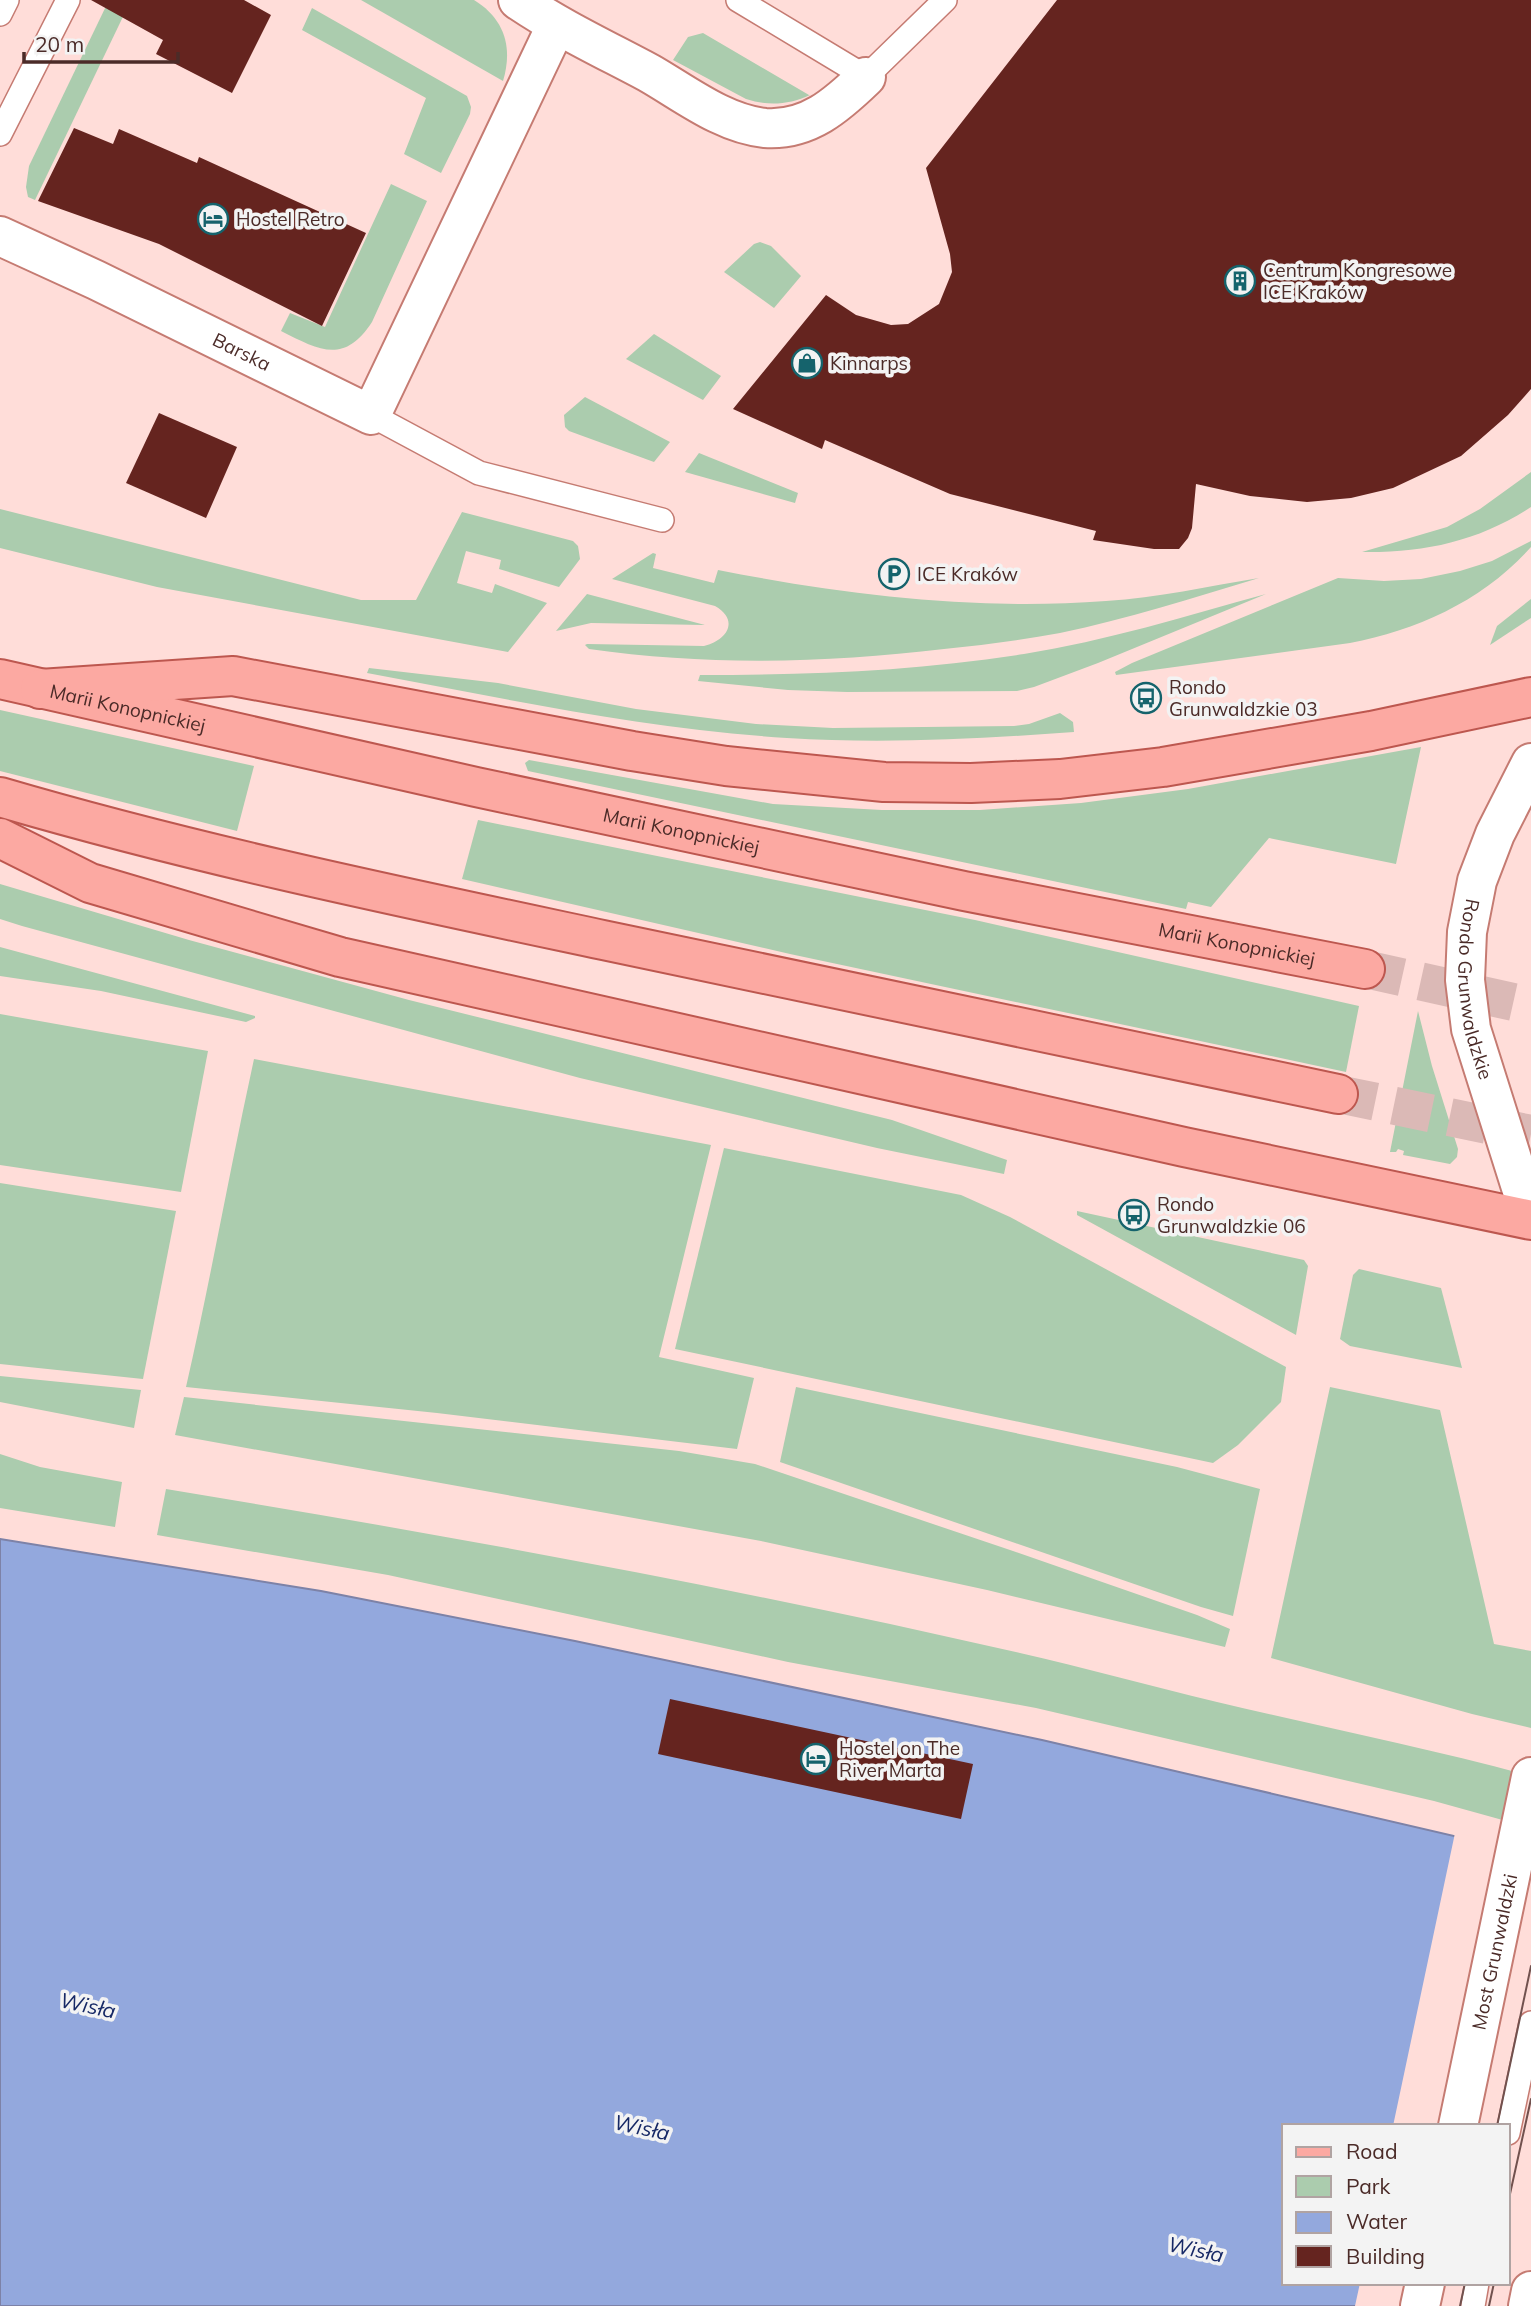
<svg xmlns="http://www.w3.org/2000/svg" width="1531" height="2306" font-family="Mulish,sans-serif">
  <style>
    .green { fill: #abccae }
    .water { fill: #93a8dd; stroke: #7d82a7; stroke-width: 2; fill-rule: evenodd }
    .pier { fill: #ffddd9 }
    .building { fill: #65241f }
    .lines { fill: none; stroke-linecap: round; stroke-linejoin: round }
    .primary-tunnel { stroke: #dbb9b6; stroke-width: 38; stroke-dasharray: 38 19; stroke-linecap: butt }
    .lane-casing { stroke: #c57b72; stroke-width: 26 }
    .street-casing { stroke: #c57b72; stroke-width: 42 }
    .secondary-casing { stroke: #c57b72; stroke-width: 42 }
    .primary-casing { stroke: #bd574f; stroke-width: 42 }
    .lane { stroke: #fff; stroke-width: 23 }
    .street { stroke: #fff; stroke-width: 38 }
    .secondary { stroke: #fff; stroke-width: 38 }
    .primary { stroke: #fca9a2; stroke-width: 38 }
    .tram { stroke: #71514e; stroke-width: 2 }
    .labels { text-anchor: middle; dominant-baseline: central; stroke-width: 7; stroke-linejoin: round; paint-order: stroke }
    .poi-label { font-size: 19px; fill: #4b2b28; stroke: #f3f3f3; text-anchor: start }
    .street-label { font-size: 19px; fill: #4b2b28; stroke: #f3f3f3 }
    .water-label { font-size: 21px; font-style: italic; fill: #172966; stroke: #f3f3f3 }
  </style>
  <rect width="100%" height="100%" fill="#ffddd9"/>
  <!-- green -->
  <g class="green">
    <polygon points="109,0 131,0 35,200 28,197 26,187 29,166"/>
    <path d="M 361,0 L 474,0 C 505,19 513,48 503,81 Z"/>
    <polygon points="312,8 467,96 471,107 470,114 441,173 404,154 426,98 302,30"/>
    <path d="M 703,33 L 809,95 L 810,95 C 789,105 767,106 746,99 L 673,60 L 688,37 Z"/>
    <path d="M 391,184 L 427,201 L 372,322 C 344,365 319,350 281,331 L 290,313 L 325,327 Z"/>
    <polygon points="760,242 771,246 801,276 774,308 724,272 754,244"/>
    <polygon points="654,334 721,376 703,400 626,359"/>
    <polygon points="585,397 670,442 654,462 569,431 565,427 564,415"/>
    <polygon points="699,453 798,493 795,503 685,472"/>
    <path d="M 1531,472 L 1531,507 C 1479,541 1424,553 1362,552 L 1447,527 L 1480,509 Z"/>
    <polygon points="0,509 361,600 416,600 462,512 573,541 578,546 580,559 559,587 499,569 501,560 466,551 457,583 492,593 495,584 547,603 508,652 157,587 0,548"/>
    <path d="M 1531,541 L 1531,547 C 1484,600 1418,630 1350,643 L 1116,675 L 1115,672 L 1132,663 L 1338,578 L 1384,581 L 1421,579 L 1460,571 L 1492,561 Z"/>
    <path d="M 653,553 L 656,554 L 653,568 L 714,583 L 718,570 C 845,595 976,611 1106,601 C 1157,598 1209,586 1259,578 C 1193,598 1127,619 1060,633 C 1022,640 983,645 944,649 C 826,663 707,666 589,649 L 585,645 L 587,644 L 704,646 C 727,641 740,620 715,606 L 612,579 Z"/>
    <polygon points="587,594 705,625 591,623 556,631"/>
    <path d="M 1266,594 L 1098,663 L 1034,687 L 1017,691 L 847,692 L 788,690 L 698,681 L 700,675 C 809,675 916,671 1024,654 C 1106,641 1186,616 1266,594 Z"/>
    <polygon points="1531,599 1531,618 1490,645 1497,626"/>
    <path d="M 369,668 L 498,683 L 636,709 L 756,724 L 833,728 L 1014,726 L 1029,724 L 1060,713 L 1073,722 L 1074,732 C 978,739 883,744 787,738 C 646,729 506,699 367,673 Z"/>
    <polygon points="0,710 254,766 237,831 0,771"/>
    <polygon points="1421,747 1396,864 1269,838 1211,907 1188,902 1186,909 528,771 525,763 529,760 773,804 882,810 980,810 1081,803 1188,789"/>
    <polygon points="478,820 975,920 1359,1006 1346,1072 790,954 462,879"/>
    <polygon points="0,884 189,940 409,1000 892,1120 1007,1160 1004,1174 877,1148 580,1078 22,926 0,919"/>
    <polygon points="0,947 255,1016 255,1018 246,1022 101,991 0,976"/>
    <polygon points="1418,1011 1432,1066 1458,1149 1457,1157 1450,1164 1403,1155 1404,1151 1398,1149 1396,1152 1390,1152"/>
    <polygon points="0,1014 208,1051 181,1192 0,1165"/>
    <path d="M 254,1059 L 711,1145 L 659,1357 L 754,1378 L 737,1449 L 437,1413 L 186,1387 C 211,1278 230,1168 254,1059 Z"/>
    <polygon points="724,1148 961,1195 1010,1217 1286,1367 1281,1402 1238,1445 1213,1463 675,1349"/>
    <polygon points="0,1183 176,1211 143,1379 0,1364"/>
    <polygon points="1077,1211 1304,1260 1308,1266 1296,1335 1077,1215"/>
    <polygon points="1359,1269 1441,1288 1462,1368 1350,1346 1340,1339 1353,1275"/>
    <polygon points="0,1376 141,1390 134,1428 0,1402"/>
    <polygon points="796,1387 1177,1467 1260,1489 1233,1616 1201,1607 780,1462"/>
    <polygon points="1330,1387 1440,1410 1494,1644 1531,1651 1531,1728 1472,1714 1271,1658"/>
    <polygon points="184,1397 679,1451 755,1464 1013,1551 1197,1615 1230,1629 1225,1647 987,1590 761,1541 175,1435"/>
    <polygon points="0,1454 40,1467 122,1482 115,1527 0,1508"/>
    <path d="M 166,1489 C 452,1536 737,1588 1020,1653 C 1086,1668 1151,1686 1217,1702 C 1322,1727 1427,1748 1531,1776 L 1531,1828 L 1434,1801 L 1036,1708 L 788,1662 L 388,1575 L 157,1535 Z"/>
  </g>
  <!-- water -->
  <path class="water" d="M 0,1539 L 321,1591 L 575,1641 L 1042,1740 L 1531,1854 L 1531,2306 L 0,2306 ZM 1284,2126 L 1508,2126 L 1508,2283 L 1284,2283 Z"/>
  <!-- pier -->
  <polygon class="pier" points="1455,1833 1531,1851 1531,2306 1355,2306 1360,2283 1508,2283 1508,2126 1393,2126"/>
  <!-- building -->
  <g class="building">
    <polygon points="91,0 244,0 271,15 232,93 156,54 163,40"/>
    <polygon points="1057,0 1531,0 1531,389 1508,415 1461,456 1393,488 1351,498 1307,502 1250,496 1196,484 1192,528 1188,538 1179,549 1154,549 1093,540 1096,531 950,494 825,440 822,449 733,409 826,295 856,315 891,325 908,324 939,304 952,272 950,254 926,168"/>
    <polygon points="74,128 113,144 119,129 197,163 199,157 366,233 322,326 159,244 38,201"/>
    <polygon points="159,413 237,447 206,518 126,483"/>
    <polygon points="670,1699 973,1764 961,1819 658,1754"/>
  </g>
  <g class="lines">
    <!-- primary-tunnel -->
    <g class="primary-tunnel">
      <polyline points="1365,969 1531,1006"/>
      <polyline points="1338,1094 1531,1134"/>
    </g>
    <!-- lane casing -->
    <g class="lane-casing">
      <g id="lane">
        <polyline points="738,0 866,77 945,0"/>
        <polyline points="0,14 7,0"/>
        <polyline points="0,134 68,0"/>
        <polyline points="371,415 479,473 662,520"/>
        <polyline points="1508,2133 1531,2023"/>
        <polyline points="1473,2306 1477,2283"/>
      </g>
    </g>
    <!-- street casing -->
    <g class="street-casing">
      <g id="street">
        <path d="M 518,0 C 561,29 604,49 649,73 C 684,93 723,124 765,128 C 808,131 837,105 866,77"/>
        <path id="s1" d="M 0,236 L 96,280 L 371,415 L 556,26"/>
      </g>
    </g>
    <!-- secondary casing -->
    <g class="secondary-casing">
      <g id="secondary">
        <path id="s2" d="M 1531,763 L 1495,834 L 1477,881 L 1467,932 L 1465,980 L 1471,1029 L 1531,1219"/>
        <path id="s3" d="M 1458,2126 L 1531,1777"/>
        <polyline points="1420,2306 1425,2283"/>
        <polyline points="1528,2306 1531,2291"/>
      </g>
    </g>
    <!-- primary casing -->
    <g class="primary-casing">
      <g id="primary">
        <path id="s4" d="M 0,679 L 476,787 L 964,891 L 1365,969"/>
        <polyline points="40,689 233,676 632,751 726,766 884,782 971,783 1060,779 1163,767 1371,731 1531,697"/>
        <path d="M 0,797 C 198,855 401,897 603,940 C 848,991 1093,1043 1338,1094"/>
        <polyline points="0,838 90,883 340,957 1184,1147 1531,1220"/>
      </g>
    </g>
    <!-- lane -->
    <use href="#lane" class="lane"/>
    <!-- street -->
    <use href="#street" class="street"/>
    <!-- secondary -->
    <use href="#secondary" class="secondary"/>
    <!-- primary -->
    <use href="#primary" class="primary"/>
    <!-- tram -->
    <g class="tram">
      <polyline points="1497,2126 1531,1966"/>
      <polyline points="1508,2203 1531,2099"/>
      <polyline points="1460,2306 1465,2283"/>
      <polyline points="1489,2306 1494,2283"/>
    </g>
  </g>
  <!-- icons -->
  <defs>
    <g id="hotel-ring" transform="scale(1.575)"><circle r="9.5" fill="#f3f3f3" stroke="#15636c" stroke-width="1.5"/><path d="M-6-4.5h1.5V1H6V5H4.5V3h-9V5H-6ZM-4 0a1.8 1.8 0 1 1 3.6 0ZM.5 0V-2.5h3Q6-2.5 6 0Z" fill="#15636c"/></g>
    <g id="building-ring" transform="scale(1.575)"><circle r="9.5" fill="#f3f3f3" stroke="#15636c" stroke-width="1.5"/><path d="M-4-6H4V6H1V3H-1V6H-4ZM-2.5-4.3h1.7v1.8h-1.7ZM.8-4.3h1.7v1.8H.8ZM-2.5-1h1.7V.8h-1.7ZM.8-1h1.7V.8H.8Z" fill="#15636c"/></g>
    <g id="shop-ring" transform="scale(1.575)"><circle r="9.5" fill="#f3f3f3" stroke="#15636c" stroke-width="1.5"/><path d="M-5-2.5h2.3a2.7 3.5 0 0 1 5.4 0H5L5.5 6h-11ZM-1.5-2.5h3a1.5 2.3 0 0 0-3 0Z" fill="#15636c"/></g>
    <g id="parking-ring" transform="scale(1.575)"><circle r="9.5" fill="#f3f3f3" stroke="#15636c" stroke-width="1.5"/><path d="M-3.5-5.5H1a3.5 3.5 0 0 1 0 7H-1V5.5H-3.5ZM-1-3.4V-.6H.8a1.4 1.4 0 0 0 0-2.8Z" fill="#15636c"/></g>
    <g id="bus-ring" transform="scale(1.575)"><circle r="9.5" fill="#f3f3f3" stroke="#15636c" stroke-width="1.5"/><path d="M-5-6H5V4H4V6H2V4H-2V6H-4V4H-5ZM-3.5-4V0h7V-4ZM-3.5 1.2v1.5H-2V1.2ZM2 1.2v1.5H3.5V1.2Z" fill="#15636c"/></g>
  </defs>
  <g fill-rule="evenodd">
    <use href="#hotel-ring" x="213" y="219"/>
    <use href="#building-ring" x="1240" y="281"/>
    <use href="#shop-ring" x="807" y="363"/>
    <use href="#parking-ring" x="894" y="574"/>
    <use href="#bus-ring" x="1146" y="698"/>
    <use href="#bus-ring" x="1134" y="1215"/>
    <use href="#hotel-ring" x="816" y="1759"/>
  </g>
  <g class="labels">
    <!-- poi labels -->
    <g class="poi-label">
      <text x="236" y="219">Hostel Retro</text>
      <text x="1263" y="270">Centrum Kongresowe<tspan x="1263" dy="22">ICE Kraków</tspan></text>
      <text x="830" y="363">Kinnarps</text>
      <text x="917" y="574">ICE Kraków</text>
      <text x="1169" y="687">Rondo<tspan x="1169" dy="22">Grunwaldzkie 03</tspan></text>
      <text x="1157" y="1204">Rondo<tspan x="1157" dy="22">Grunwaldzkie 06</tspan></text>
      <text x="839" y="1748">Hostel on The<tspan x="839" dy="22">River Marta</tspan></text>
    </g>
    <!-- street labels -->
    <g class="street-label">
      <text stroke="none"><textPath href="#s1" startOffset="268">Barska</textPath></text>
      <text stroke="none"><textPath href="#s4" startOffset="131">Marii Konopnickiej</textPath></text>
      <text stroke="none"><textPath href="#s4" startOffset="698">Marii Konopnickiej</textPath></text>
      <text stroke="none"><textPath href="#s4" startOffset="1265">Marii Konopnickiej</textPath></text>
      <text stroke="none"><textPath href="#s2" startOffset="240">Rondo Grunwaldzkie</textPath></text>
      <text stroke="none"><textPath href="#s3" startOffset="178">Most Grunwaldzki</textPath></text>
    </g>
    <!-- water labels -->
    <g class="water-label">
      <text transform="translate(88 2005) rotate(12)">Wisła</text>
      <text transform="translate(642 2127) rotate(12)">Wisła</text>
      <text transform="translate(1196 2249) rotate(12)">Wisła</text>
    </g>
  </g>
  <!-- legend -->
  <rect x="1282" y="2124" width="228" height="161" fill="#f3f3f3" stroke="#b0a3a2" stroke-width="2"/>
  <rect x="1296" y="2147" width="35" height="10" fill="#fca9a2" stroke="#b0a3a2" stroke-width="2"/>
  <text x="1346" y="2159" font-size="21" fill="#4b2b28">Road</text>
  <rect x="1296" y="2176" width="35" height="21" fill="#abccae" stroke="#b0a3a2" stroke-width="2"/>
  <text x="1346" y="2194" font-size="21" fill="#4b2b28">Park</text>
  <rect x="1296" y="2212" width="35" height="21" fill="#93a8dd" stroke="#b0a3a2" stroke-width="2"/>
  <text x="1346" y="2229" font-size="21" fill="#4b2b28">Water</text>
  <rect x="1296" y="2246" width="35" height="21" fill="#65241f" stroke="#b0a3a2" stroke-width="2"/>
  <text x="1346" y="2264" font-size="21" fill="#4b2b28">Building</text>
  <!-- scale -->
  <path d="M24 52v10h154v-10" fill="none" stroke="#4b2b28" stroke-width="3.5"/>
  <text x="35" y="52" font-size="21" fill="#4b2b28" stroke="#f3f3f3" stroke-width="5" paint-order="stroke">20 m</text>
</svg>
